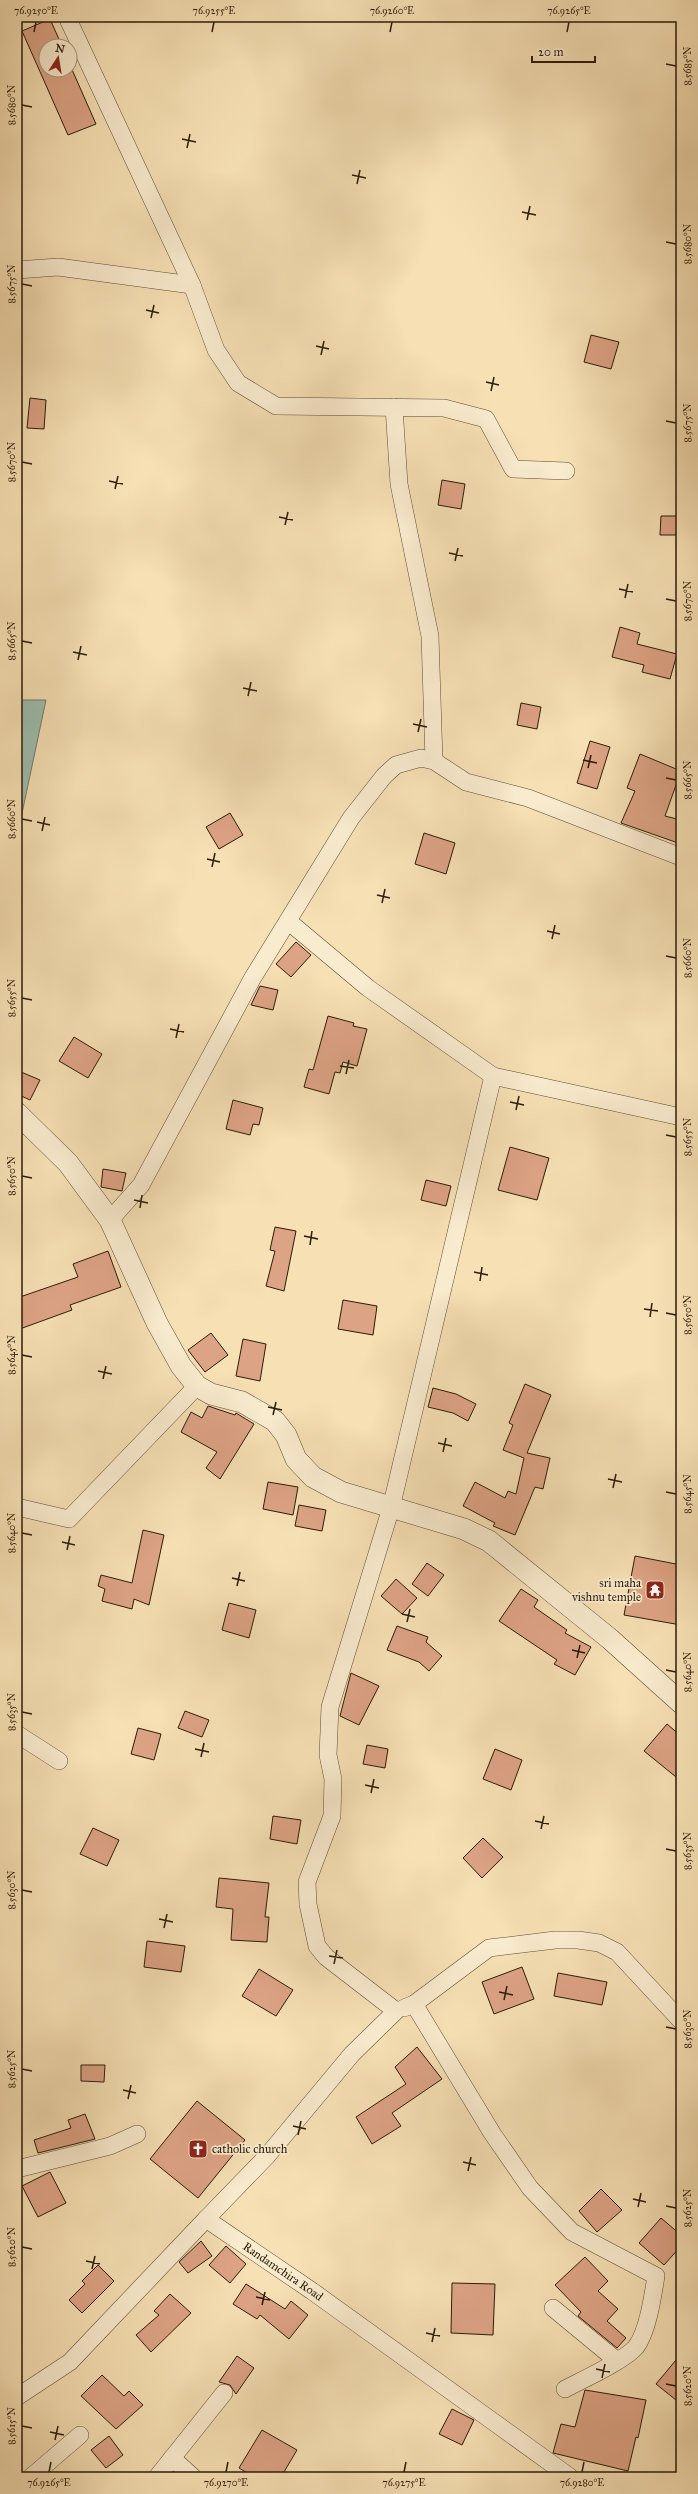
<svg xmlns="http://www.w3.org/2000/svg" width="698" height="2494" font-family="'IM FELL Great Primer',serif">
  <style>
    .water { fill: #9dbdaf; stroke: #6f7c6d }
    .building { fill: #dda385; stroke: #2b1b09 }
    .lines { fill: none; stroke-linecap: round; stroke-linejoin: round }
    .minor-casing { stroke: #5e4c34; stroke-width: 18 }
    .tertiary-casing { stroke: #5e4c34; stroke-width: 22 }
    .minor { stroke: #f9ebce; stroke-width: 17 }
    .tertiary { stroke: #f9ebce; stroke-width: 21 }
    .ticks { fill: none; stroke: #2b1b09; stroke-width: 1.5 }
    .labels { text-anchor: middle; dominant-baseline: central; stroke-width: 3.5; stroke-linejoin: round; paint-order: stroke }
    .poi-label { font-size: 12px; fill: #2b1b09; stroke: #f9ebce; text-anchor: end }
    .street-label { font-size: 12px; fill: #2b1b09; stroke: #f9ebce }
    .neatline { fill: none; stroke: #2b1b09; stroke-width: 1.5 }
    .ticks-label { font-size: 10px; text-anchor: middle; fill: #2b1b09 }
  </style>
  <rect width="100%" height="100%" fill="#f6e0b4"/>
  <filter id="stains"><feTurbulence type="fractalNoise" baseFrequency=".005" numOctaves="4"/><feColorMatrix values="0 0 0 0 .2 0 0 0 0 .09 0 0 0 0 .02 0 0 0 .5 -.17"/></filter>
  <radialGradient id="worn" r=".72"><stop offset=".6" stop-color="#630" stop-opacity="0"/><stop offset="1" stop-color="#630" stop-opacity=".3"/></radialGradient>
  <!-- water -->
  <polygon class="water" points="17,700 46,700 21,818 17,817"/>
  <!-- building -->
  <g class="building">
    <polygon points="50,19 62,46 46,46 46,70 70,70 70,65 96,124 68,135 22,31"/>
    <polygon points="591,335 619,342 611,369 584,362"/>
    <polygon points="30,398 46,400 44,429 27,428"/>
    <polygon points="442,480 465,484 461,509 438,505"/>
    <polygon points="661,516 681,516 681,535 660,535"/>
    <polygon points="620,627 640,633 637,644 677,654 670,679 642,672 644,665 612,657"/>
    <polygon points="521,703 541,707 537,729 517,725"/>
    <polygon points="590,741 610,747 597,789 577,783"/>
    <polygon points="640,754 681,771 665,816 681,820 681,844 621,823 635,791 627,788"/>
    <polygon points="230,813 243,835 219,849 206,827"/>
    <polygon points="424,833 455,843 446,874 415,864"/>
    <polygon points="296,942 311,955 291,977 276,964"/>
    <polygon points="260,986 278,990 273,1010 251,1005"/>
    <polygon points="328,1016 354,1023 353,1026 367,1029 357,1066 343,1062 340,1073 335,1072 329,1094 304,1087 309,1069 313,1070"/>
    <polygon points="74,1037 102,1054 88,1078 59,1061"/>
    <polygon points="21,1072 40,1080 30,1100 17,1094 17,1082"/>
    <polygon points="233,1100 263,1108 259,1125 253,1124 250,1135 226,1129"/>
    <polygon points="510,1147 549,1158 537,1200 498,1190"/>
    <polygon points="103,1169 126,1173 122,1191 101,1187"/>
    <polygon points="426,1180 451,1186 446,1206 421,1200"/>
    <polygon points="275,1227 296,1231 284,1291 266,1286 275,1251 270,1250"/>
    <polygon points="108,1251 121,1287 70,1305 72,1310 17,1330 17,1298 78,1277 73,1264"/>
    <polygon points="343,1300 377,1306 373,1335 338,1329"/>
    <polygon points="211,1333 228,1355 205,1372 188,1350"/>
    <polygon points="243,1339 266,1344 260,1381 236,1376"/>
    <polygon points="525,1384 551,1395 527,1453 550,1458 543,1489 535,1487 515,1535 493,1526 495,1523 463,1506 475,1482 505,1498 508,1491 516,1494 524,1458 503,1450 513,1425 509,1423"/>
    <polygon points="433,1388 456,1394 476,1404 468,1421 453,1413 428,1407"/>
    <polygon points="208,1406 235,1415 236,1413 254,1424 220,1479 206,1468 217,1452 181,1432 191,1412 202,1418"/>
    <polygon points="268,1482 298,1487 293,1515 263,1509"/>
    <polygon points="299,1505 326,1510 322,1531 295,1526"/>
    <polygon points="143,1530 164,1535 149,1605 134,1599 132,1609 102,1601 105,1589 98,1586 101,1575 132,1583"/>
    <polygon points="635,1556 681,1565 681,1625 624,1615"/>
    <polygon points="427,1563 444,1575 428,1596 412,1584"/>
    <polygon points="396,1579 417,1598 402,1614 381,1596"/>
    <polygon points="521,1589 538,1600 534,1607 567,1630 565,1633 591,1647 575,1675 554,1664 557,1660 499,1621"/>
    <polygon points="229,1603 256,1610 249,1638 222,1630"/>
    <polygon points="397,1626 428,1637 426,1642 442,1656 429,1671 419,1662 387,1650"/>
    <polygon points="351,1673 379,1686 359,1725 340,1716"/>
    <polygon points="185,1711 209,1720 202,1737 178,1728"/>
    <polygon points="667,1724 681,1736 681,1781 644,1751"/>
    <polygon points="138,1728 161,1734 154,1760 131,1754"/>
    <polygon points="367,1745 388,1749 385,1768 363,1764"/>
    <polygon points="495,1749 522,1760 511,1790 483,1779"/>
    <polygon points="273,1816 301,1820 297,1844 270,1839"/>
    <polygon points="93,1828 119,1840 107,1866 80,1854"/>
    <polygon points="483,1838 503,1857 482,1878 463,1858"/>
    <polygon points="219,1878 269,1883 265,1917 269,1917 267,1942 231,1940 233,1909 216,1907"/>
    <polygon points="147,1941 185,1946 181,1972 144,1967"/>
    <polygon points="522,1967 534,1999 494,2014 482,1982"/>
    <polygon points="259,1969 293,1990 276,2016 242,1996"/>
    <polygon points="558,1973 607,1982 602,2005 554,1996"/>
    <polygon points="417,2047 442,2079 392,2113 401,2126 372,2144 356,2117 406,2084 395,2067"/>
    <polygon points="81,2065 105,2065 104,2082 81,2081"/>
    <polygon points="197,2101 245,2140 198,2198 150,2159"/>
    <polygon points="85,2114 95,2139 38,2153 34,2140 71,2128 68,2120"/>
    <polygon points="50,2172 66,2203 38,2217 22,2186"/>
    <polygon points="601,2189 622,2210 597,2232 579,2211"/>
    <polygon points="661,2218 681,2235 681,2246 664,2265 639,2243"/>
    <polygon points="201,2241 212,2256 188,2273 179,2262"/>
    <polygon points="226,2246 246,2264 230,2283 209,2265"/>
    <polygon points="585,2257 608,2281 598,2291 618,2309 607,2321 626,2338 617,2348 578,2316 581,2312 555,2285"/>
    <polygon points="98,2265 114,2281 82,2313 69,2300 85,2284 82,2281"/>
    <polygon points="452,2283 495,2284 493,2335 451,2333"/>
    <polygon points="246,2284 285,2309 291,2301 308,2315 289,2339 260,2315 257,2319 233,2304"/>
    <polygon points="170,2294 191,2313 151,2352 136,2335 159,2315 154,2311"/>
    <polygon points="681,2354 681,2404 656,2384"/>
    <polygon points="237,2356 254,2368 236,2394 230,2385 219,2382"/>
    <polygon points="102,2375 124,2396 129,2391 143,2405 116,2429 81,2396"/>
    <polygon points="585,2390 646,2400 638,2438 636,2437 628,2471 553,2453 561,2424 575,2427"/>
    <polygon points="452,2409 474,2420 462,2445 439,2434"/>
    <polygon points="262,2430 297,2450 281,2477 254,2477 239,2468"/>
    <polygon points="109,2436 123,2455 106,2468 91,2450"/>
  </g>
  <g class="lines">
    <!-- minor casing -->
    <g class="minor-casing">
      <g id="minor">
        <polyline points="67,17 192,285 216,350 238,383 276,406 444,408 486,419 513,469 566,471"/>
        <polyline points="17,270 58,267 192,285"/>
        <polyline points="394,407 399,484 430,636 434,761"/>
        <polyline points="288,921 368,988 493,1076 681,1117"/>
        <polyline points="110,1220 141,1185 252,979 351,818 384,776 396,765 421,758 434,761 466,782 528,798 681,857"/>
        <polyline points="17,1507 69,1519 197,1386"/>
        <polyline points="17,1734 59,1761"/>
        <path d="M 414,2004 L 492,2133 L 530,2188 L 572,2232 L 656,2276 C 653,2295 648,2331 636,2347 C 624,2361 582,2380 565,2389"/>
        <polyline points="404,2008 414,2004 489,1948 555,1940 578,1940 599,1943 617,1952 681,2021"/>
        <polyline points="17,2169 110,2146 137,2134"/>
        <polyline points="206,2219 267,2156 352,2054 396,2011 326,1957 317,1946 308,1904 307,1882 332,1816 333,1779 328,1755 330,1707 391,1508 493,1076"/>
        <polyline points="553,2308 616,2360"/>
        <path id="s1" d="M 17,2397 L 70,2362 L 206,2219 L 312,2291 L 570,2477"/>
        <polyline points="172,2458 193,2477"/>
        <polyline points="31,2477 80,2435"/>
        <polyline points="157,2477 224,2393"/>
      </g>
    </g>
    <!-- tertiary casing -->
    <g class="tertiary-casing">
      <polyline id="tertiary" points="17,1113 68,1163 110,1220 157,1323 181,1366 197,1386 211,1394 242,1402 275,1421 286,1435 296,1459 313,1477 341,1492 464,1529 489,1541 610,1639 681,1703"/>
    </g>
    <!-- minor -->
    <use href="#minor" class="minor"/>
    <!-- tertiary -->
    <use href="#tertiary" class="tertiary"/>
  </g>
  <!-- ticks -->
  <path class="ticks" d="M 34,32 L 36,22M 212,32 L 214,22M 390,32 L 392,22M 567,32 L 569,22M 666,64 L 676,66M 22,105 L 32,107M 182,139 L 196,142M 187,148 L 190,134M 352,175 L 366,178M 357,184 L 360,170M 522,212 L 536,215M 527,220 L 530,206M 666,242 L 676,244M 22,284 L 32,286M 146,310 L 159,313M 151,318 L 154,305M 316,346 L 329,349M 321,355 L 324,341M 486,382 L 499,385M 491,391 L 494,377M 666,421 L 676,423M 22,462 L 32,464M 109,481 L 123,484M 115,489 L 118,476M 279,517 L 293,520M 285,525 L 288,512M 449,553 L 463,556M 455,561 L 458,548M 619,589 L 633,592M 625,598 L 628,584M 666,599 L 676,601M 22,641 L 32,643M 73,652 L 87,655M 78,660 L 81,646M 243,688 L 257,691M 248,696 L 251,682M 413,724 L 427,727M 418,732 L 421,719M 583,760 L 597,763M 588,768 L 591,755M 666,778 L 676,780M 22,819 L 32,821M 37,822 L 50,825M 42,831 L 45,817M 207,859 L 220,862M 212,867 L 215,853M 377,895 L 390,898M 382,903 L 385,889M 547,931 L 560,934M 552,939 L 555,925M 666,956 L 676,958M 22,998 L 32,1000M 170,1029 L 184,1032M 176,1038 L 179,1024M 340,1066 L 354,1068M 346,1074 L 349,1060M 510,1102 L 524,1105M 516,1110 L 519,1096M 666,1135 L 676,1137M 22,1176 L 32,1178M 134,1200 L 148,1203M 140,1208 L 142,1195M 304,1236 L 318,1239M 310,1245 L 312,1231M 474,1272 L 488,1275M 480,1281 L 482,1267M 644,1309 L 658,1311M 666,1313 L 676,1315M 650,1317 L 652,1303M 22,1355 L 32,1357M 98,1371 L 112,1374M 103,1379 L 106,1366M 268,1407 L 282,1410M 273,1415 L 276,1402M 438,1443 L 452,1446M 443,1452 L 446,1438M 608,1479 L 622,1482M 613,1488 L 616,1474M 666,1492 L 676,1494M 22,1533 L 32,1535M 62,1542 L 75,1545M 67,1550 L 70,1536M 232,1578 L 245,1581M 237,1586 L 240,1572M 402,1614 L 415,1617M 407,1622 L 410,1609M 572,1650 L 585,1653M 577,1658 L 580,1645M 666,1670 L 676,1672M 22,1712 L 32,1714M 195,1749 L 209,1752M 201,1757 L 204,1743M 365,1785 L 379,1788M 371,1793 L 374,1779M 535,1821 L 549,1824M 541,1829 L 544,1816M 666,1849 L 676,1851M 22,1890 L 32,1892M 159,1919 L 173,1922M 164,1928 L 167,1914M 329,1956 L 343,1958M 334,1964 L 337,1950M 499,1992 L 513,1995M 504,2000 L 507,1986M 666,2027 L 676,2029M 22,2069 L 32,2071M 123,2090 L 136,2093M 128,2099 L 131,2085M 293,2126 L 306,2129M 298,2135 L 301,2121M 463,2162 L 476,2165M 468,2171 L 471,2157M 633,2199 L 646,2202M 666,2206 L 676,2208M 638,2207 L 641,2193M 22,2247 L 32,2249M 86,2261 L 100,2264M 92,2269 L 95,2256M 256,2297 L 270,2300M 262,2305 L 265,2292M 426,2333 L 440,2336M 432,2342 L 435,2328M 596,2369 L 610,2372M 602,2378 L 605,2364M 666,2384 L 676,2386M 22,2426 L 32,2428M 50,2432 L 64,2435M 55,2440 L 58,2426M 49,2472 L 51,2462M 226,2472 L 228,2462M 404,2472 L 406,2462M 582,2472 L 584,2462"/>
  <!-- icons -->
  <defs>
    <g id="temple-square" transform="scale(1)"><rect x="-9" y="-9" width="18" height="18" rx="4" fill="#8f2418" stroke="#f9ebce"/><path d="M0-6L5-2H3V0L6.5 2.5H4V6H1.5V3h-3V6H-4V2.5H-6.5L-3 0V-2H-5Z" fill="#fff"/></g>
    <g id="church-square" transform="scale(1)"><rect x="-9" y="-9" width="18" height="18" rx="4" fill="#8f2418" stroke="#f9ebce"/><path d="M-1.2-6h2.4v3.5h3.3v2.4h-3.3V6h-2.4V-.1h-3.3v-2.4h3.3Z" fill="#fff"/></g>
  </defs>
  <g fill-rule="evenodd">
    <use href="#temple-square" x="655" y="1590"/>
    <use href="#church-square" x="198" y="2149"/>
  </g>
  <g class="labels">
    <!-- poi labels -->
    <g class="poi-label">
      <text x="641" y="1583">sri maha<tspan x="641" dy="14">vishnu temple</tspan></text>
      <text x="212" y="2149" text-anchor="start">catholic church</text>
    </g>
    <!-- street labels -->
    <g class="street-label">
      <text stroke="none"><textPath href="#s1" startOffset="354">Randamchira Road</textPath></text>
    </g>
  </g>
  <!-- margin -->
  <rect width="698" height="2494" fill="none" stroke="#f6e0b4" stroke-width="44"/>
  <!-- north arrow -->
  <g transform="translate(58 58) rotate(12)"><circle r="19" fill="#f9ebce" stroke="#a7987f"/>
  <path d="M0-3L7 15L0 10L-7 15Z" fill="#8f2418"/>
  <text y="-6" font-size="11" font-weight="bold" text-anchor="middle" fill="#2b1b09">N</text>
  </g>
  <!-- scale -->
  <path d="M532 56v6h63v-6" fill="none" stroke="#2b1b09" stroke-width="2"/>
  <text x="538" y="56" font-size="12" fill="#2b1b09" stroke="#f9ebce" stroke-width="3" paint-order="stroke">20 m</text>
  <rect x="22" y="22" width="654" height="2450" class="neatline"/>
  <g class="ticks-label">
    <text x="36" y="14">76.9250°E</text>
    <text x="214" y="14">76.9255°E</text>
    <text x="392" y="14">76.9260°E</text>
    <text x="569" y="14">76.9265°E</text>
    <text transform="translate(687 66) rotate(-90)" y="4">8.5685°N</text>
    <text transform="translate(11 105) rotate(-90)" y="4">8.5680°N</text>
    <text transform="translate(687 244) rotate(-90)" y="4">8.5680°N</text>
    <text transform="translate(11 284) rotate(-90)" y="4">8.5675°N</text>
    <text transform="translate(687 423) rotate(-90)" y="4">8.5675°N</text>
    <text transform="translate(11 462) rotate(-90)" y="4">8.5670°N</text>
    <text transform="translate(687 601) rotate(-90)" y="4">8.5670°N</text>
    <text transform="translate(11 641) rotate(-90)" y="4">8.5665°N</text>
    <text transform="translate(687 780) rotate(-90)" y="4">8.5665°N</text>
    <text transform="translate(11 819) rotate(-90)" y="4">8.5660°N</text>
    <text transform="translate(687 958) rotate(-90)" y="4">8.5660°N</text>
    <text transform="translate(11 998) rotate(-90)" y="4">8.5655°N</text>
    <text transform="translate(687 1137) rotate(-90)" y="4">8.5655°N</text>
    <text transform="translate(11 1176) rotate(-90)" y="4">8.5650°N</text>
    <text transform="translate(687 1315) rotate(-90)" y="4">8.5650°N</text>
    <text transform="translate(11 1355) rotate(-90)" y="4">8.5645°N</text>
    <text transform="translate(687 1494) rotate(-90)" y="4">8.5645°N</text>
    <text transform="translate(11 1533) rotate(-90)" y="4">8.5640°N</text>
    <text transform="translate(687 1672) rotate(-90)" y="4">8.5640°N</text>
    <text transform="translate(11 1712) rotate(-90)" y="4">8.5635°N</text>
    <text transform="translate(687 1851) rotate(-90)" y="4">8.5635°N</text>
    <text transform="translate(11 1890) rotate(-90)" y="4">8.5630°N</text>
    <text transform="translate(687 2029) rotate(-90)" y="4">8.5630°N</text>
    <text transform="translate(11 2069) rotate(-90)" y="4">8.5625°N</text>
    <text transform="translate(687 2208) rotate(-90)" y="4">8.5625°N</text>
    <text transform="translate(11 2247) rotate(-90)" y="4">8.5620°N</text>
    <text transform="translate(687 2386) rotate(-90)" y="4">8.5620°N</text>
    <text transform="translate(11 2426) rotate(-90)" y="4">8.5615°N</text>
    <text x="49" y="2486">76.9265°E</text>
    <text x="226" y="2486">76.9270°E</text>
    <text x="404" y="2486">76.9275°E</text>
    <text x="582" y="2486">76.9280°E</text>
  </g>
  <rect width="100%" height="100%" filter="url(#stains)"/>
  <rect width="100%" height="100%" fill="url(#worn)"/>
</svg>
